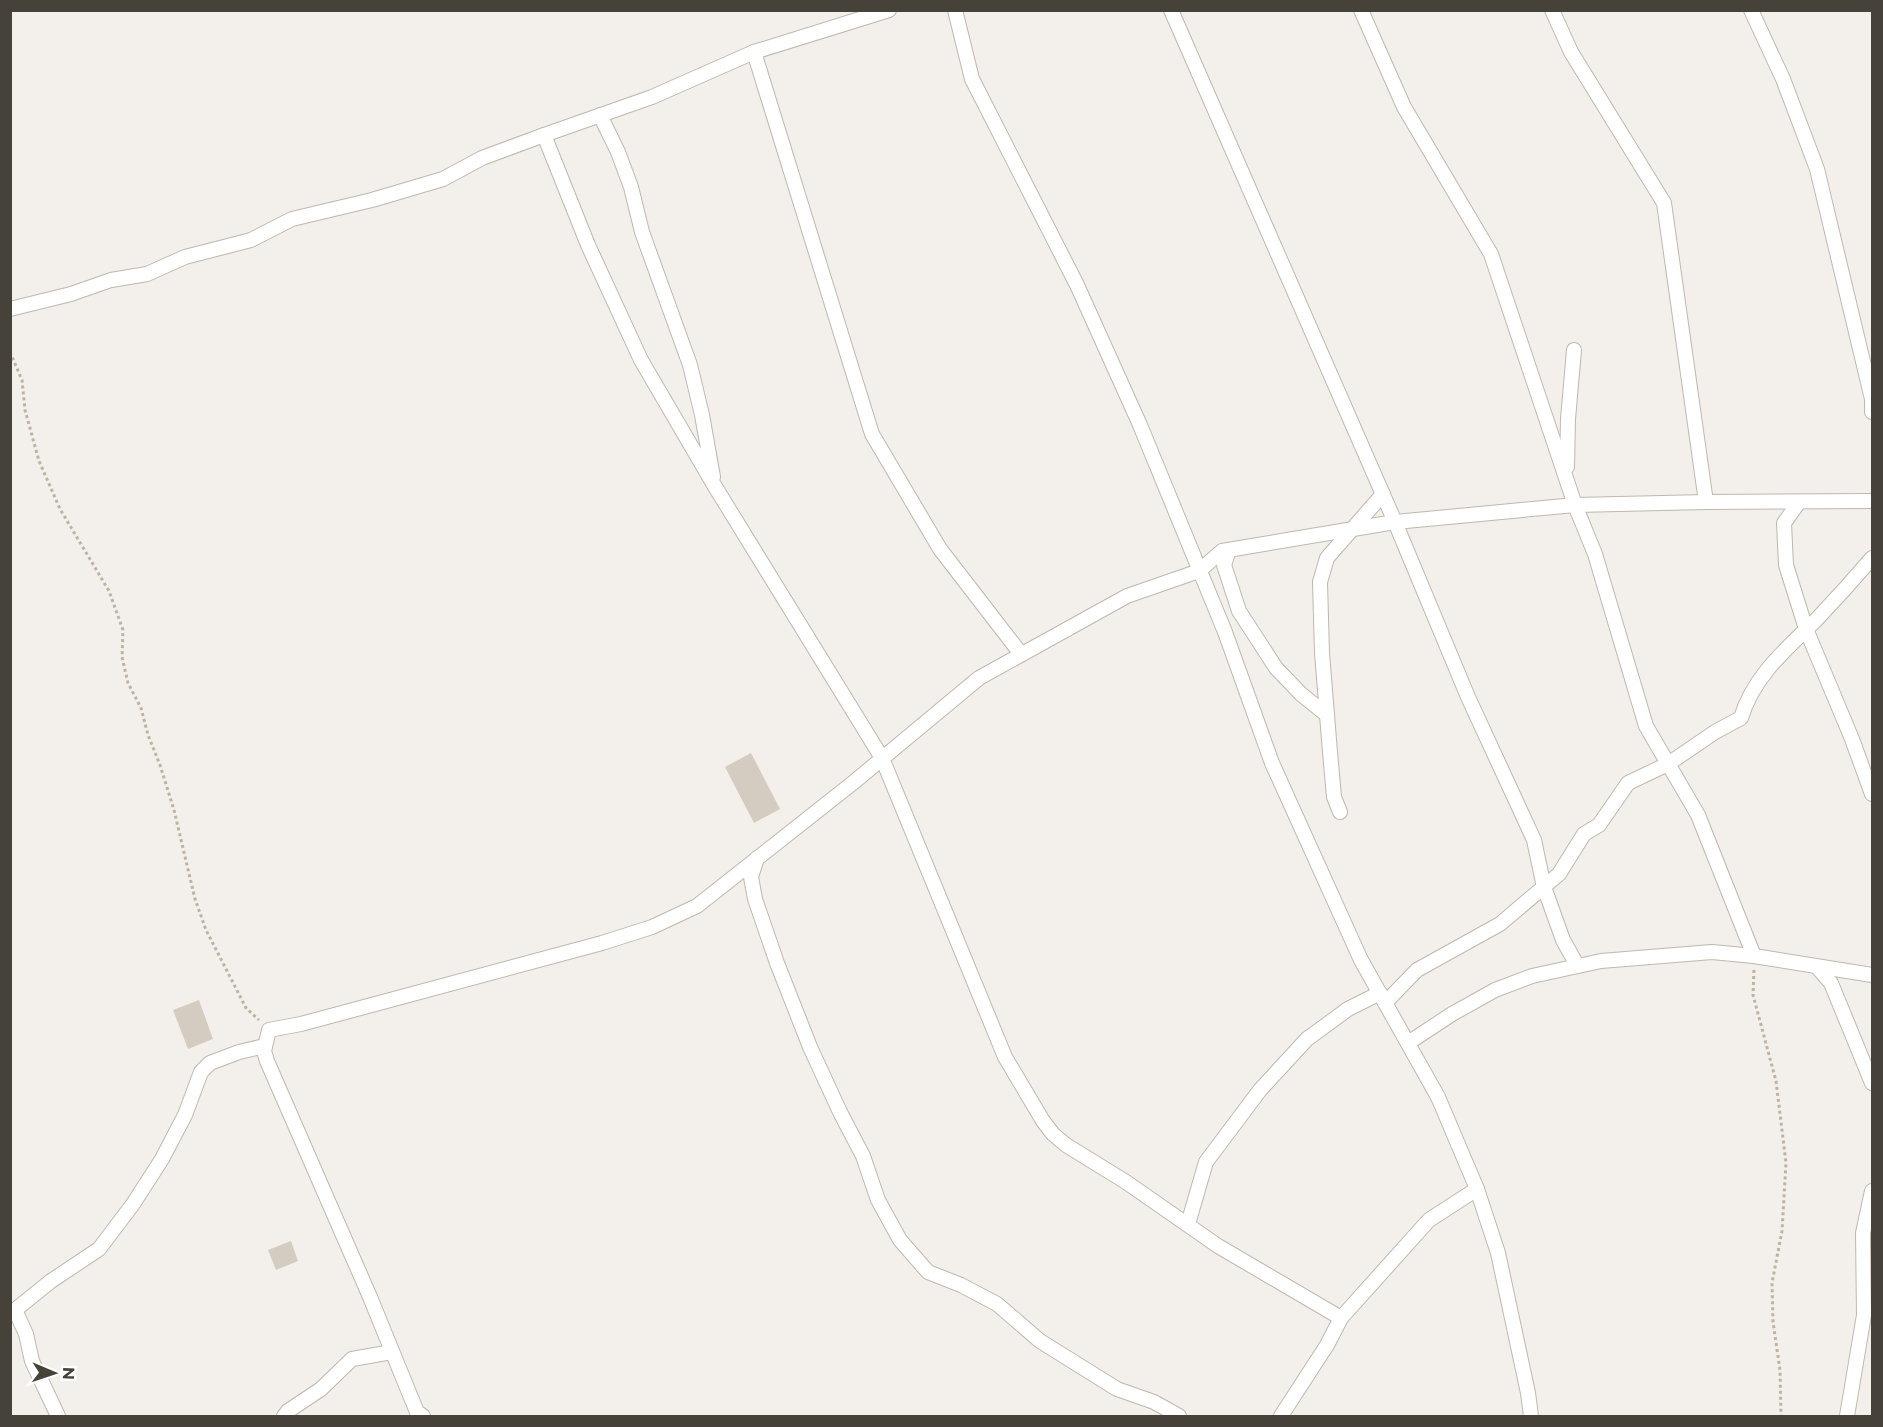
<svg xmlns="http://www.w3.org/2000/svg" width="1883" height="1427" font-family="Montserrat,sans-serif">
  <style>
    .building { fill: #d4ccc1 }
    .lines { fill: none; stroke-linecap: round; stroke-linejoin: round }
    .street-casing { stroke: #beb8ae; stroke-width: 16 }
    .path { stroke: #beb3a1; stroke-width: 3; stroke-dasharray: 3 3; stroke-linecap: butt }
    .street { stroke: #fff; stroke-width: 14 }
  </style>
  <rect width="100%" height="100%" fill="#f3f0eb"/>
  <!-- building -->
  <g class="building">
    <polygon points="751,753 780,809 754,823 725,767"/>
    <polygon points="199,1000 213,1039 188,1049 173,1010"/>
    <polygon points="291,1241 298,1261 276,1270 268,1250"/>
  </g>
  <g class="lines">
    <!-- street casing -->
    <g class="street-casing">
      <g id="street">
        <polyline points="889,10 754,52 652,97 544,135 588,245 641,360 714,485 882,758 1005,1057 1043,1121 1053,1134 1066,1145 1126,1182 1218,1246 1341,1318"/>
        <polyline points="955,10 972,79 1077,285 1140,425 1225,632 1272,763 1361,960 1438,1097 1477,1189 1498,1253 1528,1393 1531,1416"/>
        <polyline points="1171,10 1395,522 1468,697 1534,840 1544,887 1563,940 1577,965"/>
        <polyline points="1361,10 1404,107 1491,254 1575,505 1595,554 1646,726 1698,815 1754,956"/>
        <polyline points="1552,10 1571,52 1664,203 1706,502"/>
        <polyline points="1751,10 1783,79 1817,169 1872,399 1872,412"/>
        <polyline points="754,52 872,434 940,549 1021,654"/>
        <polyline points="600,115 618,152 631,187 642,232 690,365 702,415 713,477"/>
        <polyline points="10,309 71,294 111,280 147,274 185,257 251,240 292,219 372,200 443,179 482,158 544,135"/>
        <polyline points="1567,467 1568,419 1574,350"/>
        <polyline points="1799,502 1784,523 1786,565 1806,629 1852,739 1872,794"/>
        <polyline points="1229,550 1224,565 1239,611 1276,668 1301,694 1327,715"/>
        <polyline points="1340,812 1334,797 1330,752 1322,653 1320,582 1327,558 1383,494"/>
        <polyline points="757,858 751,877 755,899 777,963 810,1047 840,1112 863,1156 878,1200 900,1240 928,1272 961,1285 997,1304 1040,1341 1117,1389 1154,1402 1179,1416"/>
        <polyline points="1817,967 1831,983 1872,1083"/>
        <path d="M 1385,1003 L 1417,970 L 1500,924 L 1559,874 L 1584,834 L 1599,825 L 1628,783 L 1668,764 L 1715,732 L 1741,718 C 1753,677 1786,649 1816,620 C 1835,600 1854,579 1872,558"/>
        <polyline points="1408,1043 1452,1014 1495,990 1532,976 1601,961 1712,952 1754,956 1872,975"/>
        <polyline points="1188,1224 1206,1162 1260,1090 1307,1039 1348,1009 1380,993"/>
        <polyline points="58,1416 32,1361 26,1334 15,1310 51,1281 99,1249 133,1204 162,1159 185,1115 201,1072 210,1063 239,1052 265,1046"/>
        <polyline points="284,1416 288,1411 321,1389 352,1359 392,1352"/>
        <polyline points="423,1416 417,1412 410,1395 370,1297 267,1061 264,1051 269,1030 301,1024 602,943 652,927 697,906 854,782 979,678 1127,596 1199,571 1222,551 1395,522 1575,505 1706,502 1872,501"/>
        <polyline points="1281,1416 1327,1345 1341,1318 1429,1220 1477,1189"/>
        <polyline points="1847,1416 1864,1315 1863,1233 1872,1191"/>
      </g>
    </g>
    <!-- path -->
    <g class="path">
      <polyline points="10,352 22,380 25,410 39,461 60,509 109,591 123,630 122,657 128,683 141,708 148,735 160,765 174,810 195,899 206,930 246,1008 259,1020"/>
      <polyline points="1754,970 1753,995 1776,1081 1786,1163 1782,1231 1772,1283 1773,1322 1780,1370 1781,1416"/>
    </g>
    <!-- street -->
    <use href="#street" class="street"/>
  </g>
  <!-- border -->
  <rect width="1883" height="1427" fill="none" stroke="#464139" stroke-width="24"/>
  <!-- north arrow -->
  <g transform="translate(54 1373) rotate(92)" stroke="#ffffff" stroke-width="4.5" paint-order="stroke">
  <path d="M0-4.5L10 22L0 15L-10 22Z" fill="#464139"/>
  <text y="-9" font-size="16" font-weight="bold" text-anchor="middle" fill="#464139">N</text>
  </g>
</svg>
